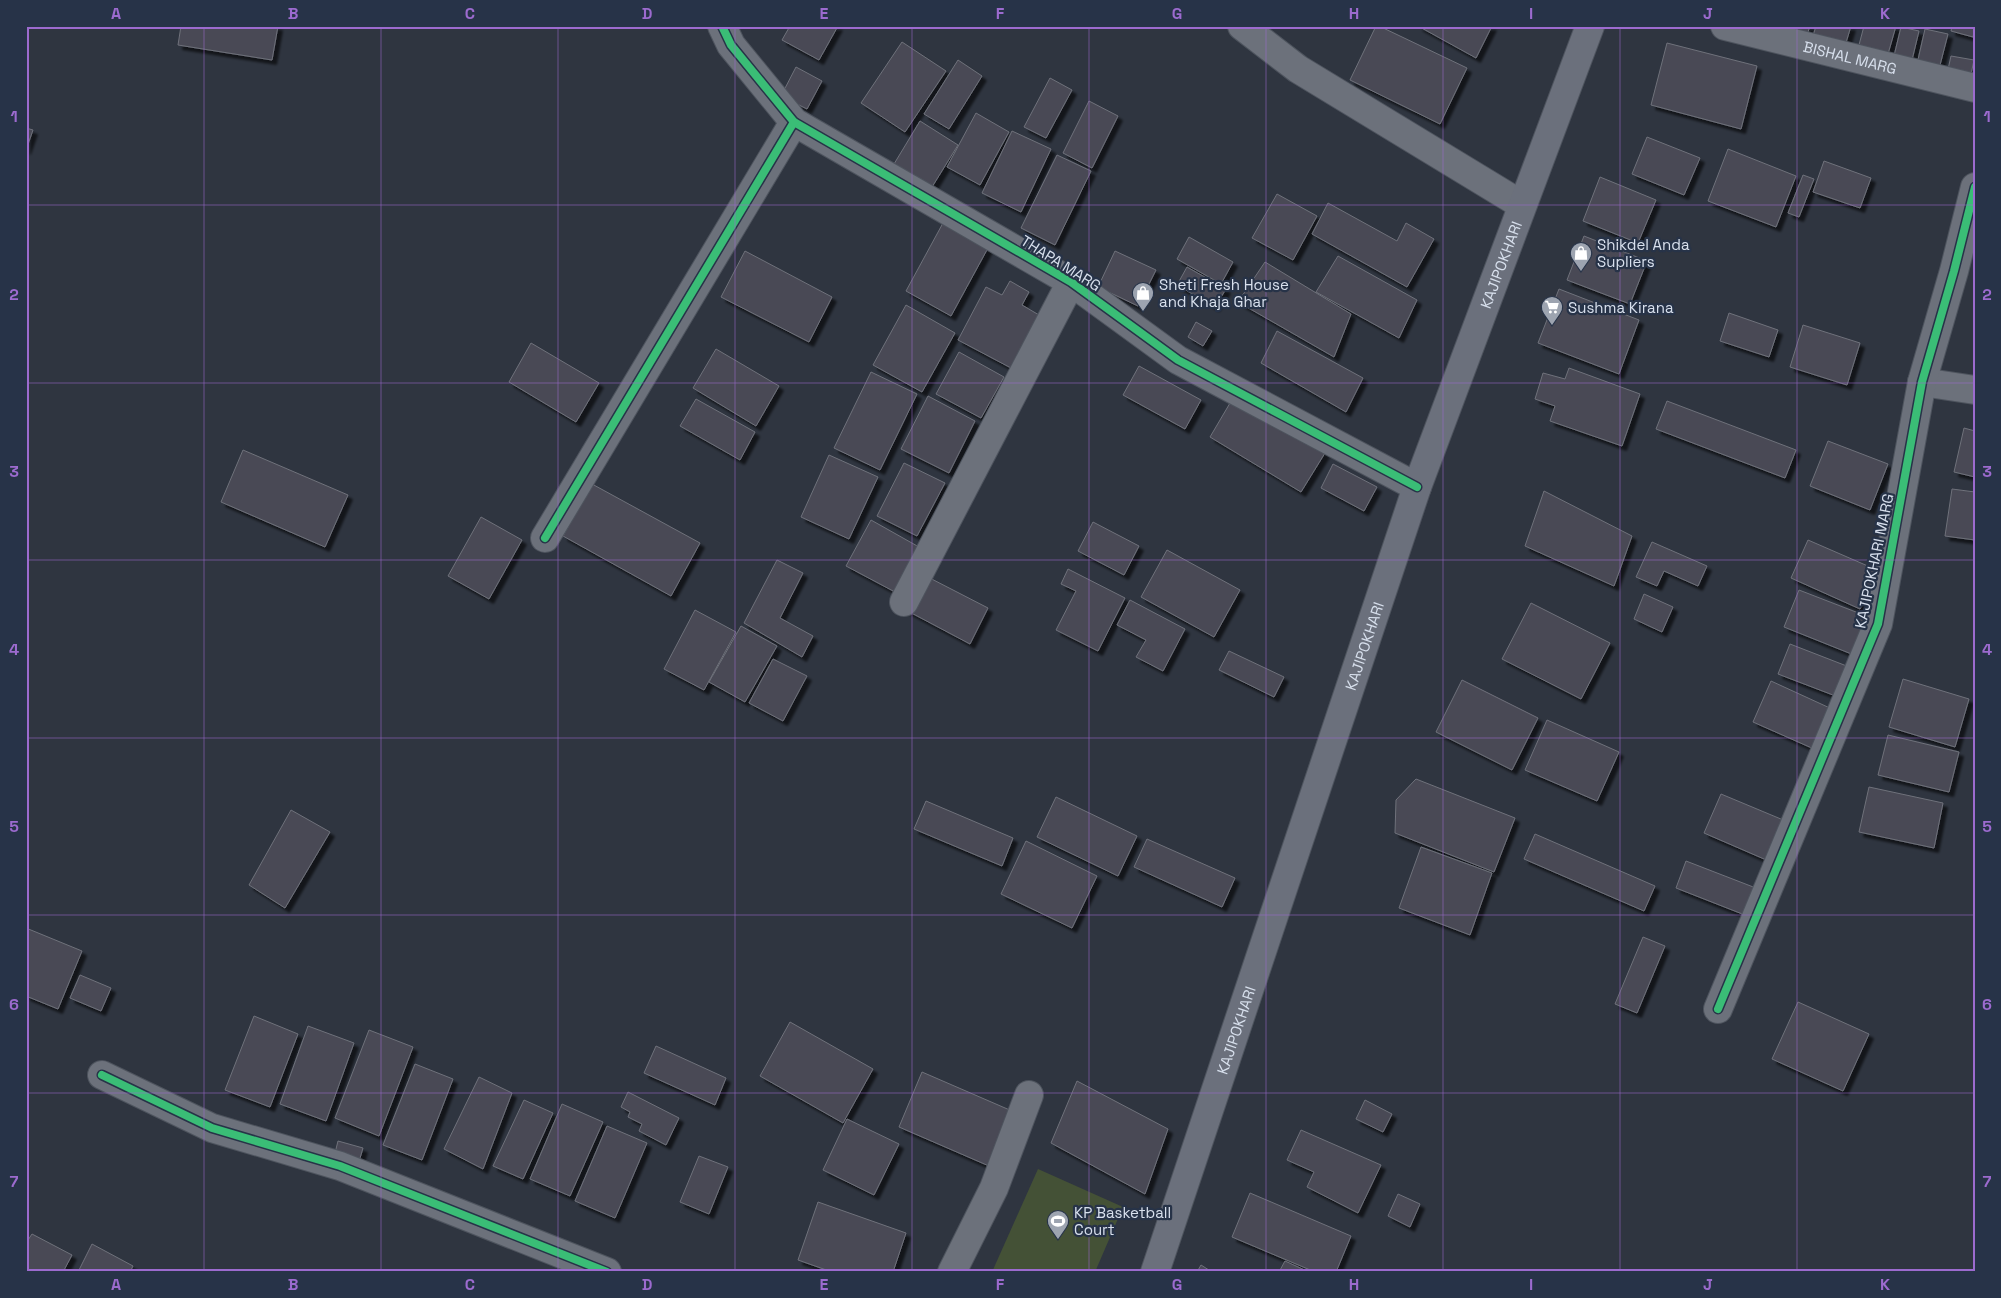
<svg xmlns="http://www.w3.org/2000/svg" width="2001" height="1298" font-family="'Space Grotesk',sans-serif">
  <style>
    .green { fill: #445136 }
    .building { fill: #484a54; stroke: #6f717b; filter: url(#shadow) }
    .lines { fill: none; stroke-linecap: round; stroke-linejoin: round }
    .street-casing { stroke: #4e545e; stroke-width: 30 }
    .primary-casing { stroke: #4e545e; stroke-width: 30 }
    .street { stroke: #6c717b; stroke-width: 28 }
    .primary { stroke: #6b707c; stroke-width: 28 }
    .cycleway-casing { stroke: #273348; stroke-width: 11 }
    .cycleway { stroke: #3abd76; stroke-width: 8 }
    .grid { fill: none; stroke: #9c6bcf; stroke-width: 1; stroke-opacity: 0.55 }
    .labels { text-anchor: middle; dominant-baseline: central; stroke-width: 4.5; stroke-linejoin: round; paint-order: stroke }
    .street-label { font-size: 15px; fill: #d8e0ed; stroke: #273348 }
    .poi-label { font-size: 15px; fill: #d8e0ed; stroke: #273348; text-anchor: start }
    .neatline { fill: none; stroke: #9c6bcf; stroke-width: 2 }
    .grid-label { font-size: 16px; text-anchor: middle; font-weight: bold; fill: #9c6bcf }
  </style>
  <defs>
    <filter id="shadow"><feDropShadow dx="4.5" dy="4.5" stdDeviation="1" flood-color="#0009"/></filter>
  </defs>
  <rect width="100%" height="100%" fill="#2f3540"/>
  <!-- green -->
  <polygon class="green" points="1038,1169 1123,1207 1095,1272 992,1272"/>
  <!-- building -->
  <g class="building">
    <polygon points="181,26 278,26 272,60 178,45"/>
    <polygon points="790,26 838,26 819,60 782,40"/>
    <polygon points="1376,26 1379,26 1467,68 1440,124 1350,80"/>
    <polygon points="1418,26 1492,26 1476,58"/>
    <polygon points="1789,26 1810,26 1807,35 1788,28"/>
    <polygon points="1816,26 1851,26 1845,46 1813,36"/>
    <polygon points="1864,26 1896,26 1888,54 1859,45"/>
    <polygon points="1952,26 1975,26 1973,37 1951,31"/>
    <polygon points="1901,27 1919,31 1912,60 1894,56"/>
    <polygon points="1925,29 1948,34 1939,69 1917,64"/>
    <polygon points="902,42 946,71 905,132 861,103"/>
    <polygon points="1667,43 1757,66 1741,129 1651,105"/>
    <polygon points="1951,56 1974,60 1970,79 1947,74"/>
    <polygon points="958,60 982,76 949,129 924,114"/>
    <polygon points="796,67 822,81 807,109 781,96"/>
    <polygon points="1050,78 1072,90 1046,138 1024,127"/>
    <polygon points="1089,101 1118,116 1092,168 1063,153"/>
    <polygon points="976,113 1009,132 980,185 947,167"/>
    <polygon points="920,121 958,145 932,187 894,164"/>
    <polygon points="26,128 33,130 26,150"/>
    <polygon points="1012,131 1051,149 1021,212 982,193"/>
    <polygon points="1647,137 1700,158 1684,195 1632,174"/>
    <polygon points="1728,149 1796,176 1776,227 1708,201"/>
    <polygon points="1057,155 1091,171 1055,245 1021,228"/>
    <polygon points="1824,161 1871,178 1860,208 1813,192"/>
    <polygon points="1803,175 1814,179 1799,217 1788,213"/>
    <polygon points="1600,177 1656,200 1638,243 1583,221"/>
    <polygon points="1277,194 1317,216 1293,260 1252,238"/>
    <polygon points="1328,203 1397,241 1406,223 1434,239 1407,287 1312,234"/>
    <polygon points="943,223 988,248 951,316 906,291"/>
    <polygon points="1584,236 1647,261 1630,304 1567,280"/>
    <polygon points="1189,237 1233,262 1221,284 1177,259"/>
    <polygon points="745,251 832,297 809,342 721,297"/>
    <polygon points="1115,251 1156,270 1138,306 1098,287"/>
    <polygon points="1338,256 1417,300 1399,338 1316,292"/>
    <polygon points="1265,262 1351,314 1334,357 1238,302"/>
    <polygon points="1187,267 1226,289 1215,307 1177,285"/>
    <polygon points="1010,281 1029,292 1022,305 1039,315 1011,368 958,340 986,287 1002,295"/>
    <polygon points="1559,289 1639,320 1619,374 1538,343"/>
    <polygon points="906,305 955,333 922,392 873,365"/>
    <polygon points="1729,313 1778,330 1769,357 1720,341"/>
    <polygon points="1196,322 1212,331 1203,346 1188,337"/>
    <polygon points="1803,325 1860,343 1847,385 1790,367"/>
    <polygon points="1277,331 1363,378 1346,412 1261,363"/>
    <polygon points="531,343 599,383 576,422 509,382"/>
    <polygon points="716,349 779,386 756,426 693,388"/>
    <polygon points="959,352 1004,377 981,418 936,394"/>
    <polygon points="1139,366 1201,400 1185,429 1123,395"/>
    <polygon points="1569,368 1640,394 1622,446 1550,421 1555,406 1535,399 1543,373 1565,379"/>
    <polygon points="871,372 917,394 880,470 834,448"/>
    <polygon points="928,396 975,421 949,473 901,449"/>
    <polygon points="1233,398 1325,453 1301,492 1210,437"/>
    <polygon points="696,399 755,432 740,460 680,426"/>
    <polygon points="1667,401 1796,450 1785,478 1656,429"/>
    <polygon points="1964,428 1975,431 1975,477 1954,472"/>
    <polygon points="1828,441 1888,464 1870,510 1810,486"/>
    <polygon points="243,450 348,495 325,547 221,502"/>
    <polygon points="829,455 878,477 849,539 801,517"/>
    <polygon points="904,463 945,483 917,536 877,516"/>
    <polygon points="1333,464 1377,487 1364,511 1321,488"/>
    <polygon points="592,484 700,543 671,596 563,536"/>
    <polygon points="1952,489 1975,492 1975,540 1945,536"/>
    <polygon points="1544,491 1632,536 1614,586 1525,546"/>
    <polygon points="481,517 522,540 489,599 448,576"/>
    <polygon points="871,520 919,547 895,592 846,566"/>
    <polygon points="1093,522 1139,546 1124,575 1078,551"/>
    <polygon points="1808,540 1877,570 1860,609 1791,578"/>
    <polygon points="1652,542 1707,566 1698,586 1664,571 1657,586 1636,577"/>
    <polygon points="1167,550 1240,590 1214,637 1141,597"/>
    <polygon points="777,560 803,573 780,618 813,636 802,657 744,623"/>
    <polygon points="1068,569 1125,598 1098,651 1056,630 1076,591 1061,584"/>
    <polygon points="920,573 988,608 970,644 902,608"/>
    <polygon points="1799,590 1874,619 1859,657 1784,627"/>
    <polygon points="1644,594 1673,607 1662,632 1634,619"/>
    <polygon points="1130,600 1185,629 1163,671 1136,657 1146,640 1117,625"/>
    <polygon points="1531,603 1610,643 1581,699 1502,659"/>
    <polygon points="695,610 736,632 704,690 664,669"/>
    <polygon points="741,626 777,646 745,702 709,682"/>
    <polygon points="1790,644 1857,670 1846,700 1778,674"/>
    <polygon points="1229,651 1284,677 1274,697 1219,670"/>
    <polygon points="773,659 807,676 783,721 749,703"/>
    <polygon points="1903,679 1969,699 1955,747 1889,727"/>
    <polygon points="1462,680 1538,718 1512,770 1436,732"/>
    <polygon points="1771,681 1832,709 1814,749 1753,722"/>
    <polygon points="1547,720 1619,752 1597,801 1525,770"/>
    <polygon points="1888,735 1959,752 1949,792 1878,775"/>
    <polygon points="1416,779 1515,818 1494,872 1395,833 1396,800"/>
    <polygon points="1869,787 1943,803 1934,848 1859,832"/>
    <polygon points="1721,794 1788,822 1771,862 1704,833"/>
    <polygon points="1056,797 1137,836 1118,876 1037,837"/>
    <polygon points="926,801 1013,838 1002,866 914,829"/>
    <polygon points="291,810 330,832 285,908 249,885"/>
    <polygon points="1535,834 1655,886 1644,911 1524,859"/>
    <polygon points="1147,839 1235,878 1222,907 1134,867"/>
    <polygon points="1026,841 1097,876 1072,928 1001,894"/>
    <polygon points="1421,847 1492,873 1470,935 1399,908"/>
    <polygon points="1686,861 1761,890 1750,917 1676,888"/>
    <polygon points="26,928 82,951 58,1009 26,996"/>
    <polygon points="1643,937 1665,946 1637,1013 1615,1004"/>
    <polygon points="80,975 111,988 101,1011 70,998"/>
    <polygon points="1798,1002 1869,1034 1843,1091 1772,1059"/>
    <polygon points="254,1016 298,1034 270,1107 225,1090"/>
    <polygon points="790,1022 873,1069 843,1123 760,1076"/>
    <polygon points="308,1026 354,1043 326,1121 280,1104"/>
    <polygon points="369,1030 413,1047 379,1136 335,1118"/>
    <polygon points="656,1046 726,1078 715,1105 644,1073"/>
    <polygon points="415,1064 453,1079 422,1160 383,1145"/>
    <polygon points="922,1072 1012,1111 989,1166 899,1127"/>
    <polygon points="479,1077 512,1093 483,1169 444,1149"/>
    <polygon points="1077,1081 1168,1129 1145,1194 1051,1143"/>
    <polygon points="628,1092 679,1118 666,1145 639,1131 642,1124 628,1117 630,1112 621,1107"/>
    <polygon points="524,1100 553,1113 523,1179 493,1166"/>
    <polygon points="1365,1100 1392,1114 1383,1132 1356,1119"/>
    <polygon points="562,1104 603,1122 570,1196 530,1179"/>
    <polygon points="847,1119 899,1144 874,1195 823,1170"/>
    <polygon points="607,1126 647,1143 615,1218 575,1201"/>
    <polygon points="1301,1130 1381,1165 1358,1213 1307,1187 1314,1172 1287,1160"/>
    <polygon points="338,1141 363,1148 358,1165 334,1157"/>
    <polygon points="699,1156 728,1167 709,1214 680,1202"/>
    <polygon points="1250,1193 1351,1236 1336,1272 1315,1272 1232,1237"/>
    <polygon points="1398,1194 1420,1204 1410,1227 1388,1216"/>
    <polygon points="818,1202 906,1233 893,1272 832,1272 798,1260"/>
    <polygon points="32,1234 72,1255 63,1272 26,1272 26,1243"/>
    <polygon points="92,1244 133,1266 130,1272 78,1272"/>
    <polygon points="1285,1261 1309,1272 1279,1272"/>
    <polygon points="1201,1265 1212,1272 1197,1272"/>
  </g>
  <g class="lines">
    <!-- street casing -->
    <g class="street-casing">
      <g id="street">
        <polyline points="722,26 731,45 794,122 1071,282 1178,360 1417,487"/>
        <polyline points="1242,26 1298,69 1522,205"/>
        <path id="s1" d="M 1725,26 L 1975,88"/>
        <polyline points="1922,382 1975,390"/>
        <polyline points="545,538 794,122"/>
        <polyline points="904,602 1071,282"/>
        <polyline points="1718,1009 1878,624 1922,382 1954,271 1975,187"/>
        <polyline points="102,1075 212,1128 340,1166 607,1272"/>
        <polyline points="952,1272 994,1188 1029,1095"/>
      </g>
    </g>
    <!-- primary casing -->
    <g class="primary-casing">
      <g id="primary">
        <path id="s2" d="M 1155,1272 L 1417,487 L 1590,26"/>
      </g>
    </g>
    <!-- street -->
    <use href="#street" class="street"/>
    <!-- primary -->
    <use href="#primary" class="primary"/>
    <!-- cycleway casing -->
    <g class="cycleway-casing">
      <g id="cycleway">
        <polyline points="722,26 731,45 794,122 1071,282 1178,360 1417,487"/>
        <polyline points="545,538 794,122"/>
        <polyline points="1718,1009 1878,624 1922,382 1954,271 1975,187"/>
        <polyline points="102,1075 212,1128 340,1166 607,1272"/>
      </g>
    </g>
    <!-- cycleway -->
    <use href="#cycleway" class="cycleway"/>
  </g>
  <!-- grid -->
  <path class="grid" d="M 204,26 L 204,1272M 381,26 L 381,1272M 558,26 L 558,1272M 735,26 L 735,1272M 912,26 L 912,1272M 1089,26 L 1089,1272M 1266,26 L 1266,1272M 1443,26 L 1443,1272M 1620,26 L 1620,1272M 1797,26 L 1797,1272M 26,205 L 1975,205M 26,383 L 1975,383M 26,560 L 1975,560M 26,738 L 1975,738M 26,915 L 1975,915M 26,1093 L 1975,1093"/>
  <!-- icons -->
  <defs>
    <g id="shop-pin" transform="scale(1.125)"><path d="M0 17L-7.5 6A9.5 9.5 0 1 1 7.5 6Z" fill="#9da4b0" stroke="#273348"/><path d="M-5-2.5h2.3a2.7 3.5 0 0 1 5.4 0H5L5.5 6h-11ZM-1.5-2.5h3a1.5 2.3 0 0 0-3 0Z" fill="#fff"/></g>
    <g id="supermarket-pin" transform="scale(1.125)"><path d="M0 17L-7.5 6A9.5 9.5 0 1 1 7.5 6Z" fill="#9da4b0" stroke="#273348"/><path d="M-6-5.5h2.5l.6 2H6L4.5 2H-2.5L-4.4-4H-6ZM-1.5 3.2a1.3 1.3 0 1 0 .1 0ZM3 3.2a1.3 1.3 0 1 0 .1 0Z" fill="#fff"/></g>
    <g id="stadium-pin" transform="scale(1.125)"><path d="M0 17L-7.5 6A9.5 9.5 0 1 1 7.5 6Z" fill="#9da4b0" stroke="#273348"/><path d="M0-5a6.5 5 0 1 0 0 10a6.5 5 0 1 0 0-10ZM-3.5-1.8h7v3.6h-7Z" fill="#fff"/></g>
  </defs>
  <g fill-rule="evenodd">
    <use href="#shop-pin" x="1581" y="253"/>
    <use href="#shop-pin" x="1143" y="293"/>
    <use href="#supermarket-pin" x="1552" y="307"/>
    <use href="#stadium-pin" x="1058" y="1221"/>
  </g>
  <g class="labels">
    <!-- street labels -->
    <g class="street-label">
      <text stroke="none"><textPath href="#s1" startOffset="129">BISHAL MARG</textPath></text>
      <text transform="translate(1061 263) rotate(32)">THAPA MARG</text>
      <text stroke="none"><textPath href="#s2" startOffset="1065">KAJIPOKHARI</textPath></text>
      <text transform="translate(1874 561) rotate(-78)">KAJIPOKHARI MARG</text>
      <text stroke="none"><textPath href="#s2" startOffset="660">KAJIPOKHARI</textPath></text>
      <text stroke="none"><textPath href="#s2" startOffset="255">KAJIPOKHARI</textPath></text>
    </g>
    <!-- poi labels -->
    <g class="poi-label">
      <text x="1597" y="244">Shikdel Anda<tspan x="1597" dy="17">Supliers</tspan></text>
      <text x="1159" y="284">Sheti Fresh House<tspan x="1159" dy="17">and Khaja Ghar</tspan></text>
      <text x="1568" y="307">Sushma Kirana</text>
      <text x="1074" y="1212">KP Basketball<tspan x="1074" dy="17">Court</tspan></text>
    </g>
  </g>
  <!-- border -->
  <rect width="2001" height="1298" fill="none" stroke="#273348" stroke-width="55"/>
  <rect x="28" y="28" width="1946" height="1242" class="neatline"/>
  <g class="grid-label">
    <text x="116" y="19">A</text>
    <text x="293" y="19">B</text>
    <text x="470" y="19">C</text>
    <text x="647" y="19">D</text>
    <text x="824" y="19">E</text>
    <text x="1000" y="19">F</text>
    <text x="1177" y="19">G</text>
    <text x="1354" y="19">H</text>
    <text x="1531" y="19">I</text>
    <text x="1708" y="19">J</text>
    <text x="1885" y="19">K</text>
    <text x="14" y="122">1</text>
    <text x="1987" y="122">1</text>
    <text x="14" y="300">2</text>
    <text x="1987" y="300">2</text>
    <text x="14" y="477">3</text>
    <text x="1987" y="477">3</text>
    <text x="14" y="655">4</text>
    <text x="1987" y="655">4</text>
    <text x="14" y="832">5</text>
    <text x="1987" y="832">5</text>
    <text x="14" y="1010">6</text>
    <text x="1987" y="1010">6</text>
    <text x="14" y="1187">7</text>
    <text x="1987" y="1187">7</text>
    <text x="116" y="1290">A</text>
    <text x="293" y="1290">B</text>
    <text x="470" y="1290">C</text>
    <text x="647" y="1290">D</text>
    <text x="824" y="1290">E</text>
    <text x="1000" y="1290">F</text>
    <text x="1177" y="1290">G</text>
    <text x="1354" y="1290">H</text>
    <text x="1531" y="1290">I</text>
    <text x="1708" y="1290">J</text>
    <text x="1885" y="1290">K</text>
  </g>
</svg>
